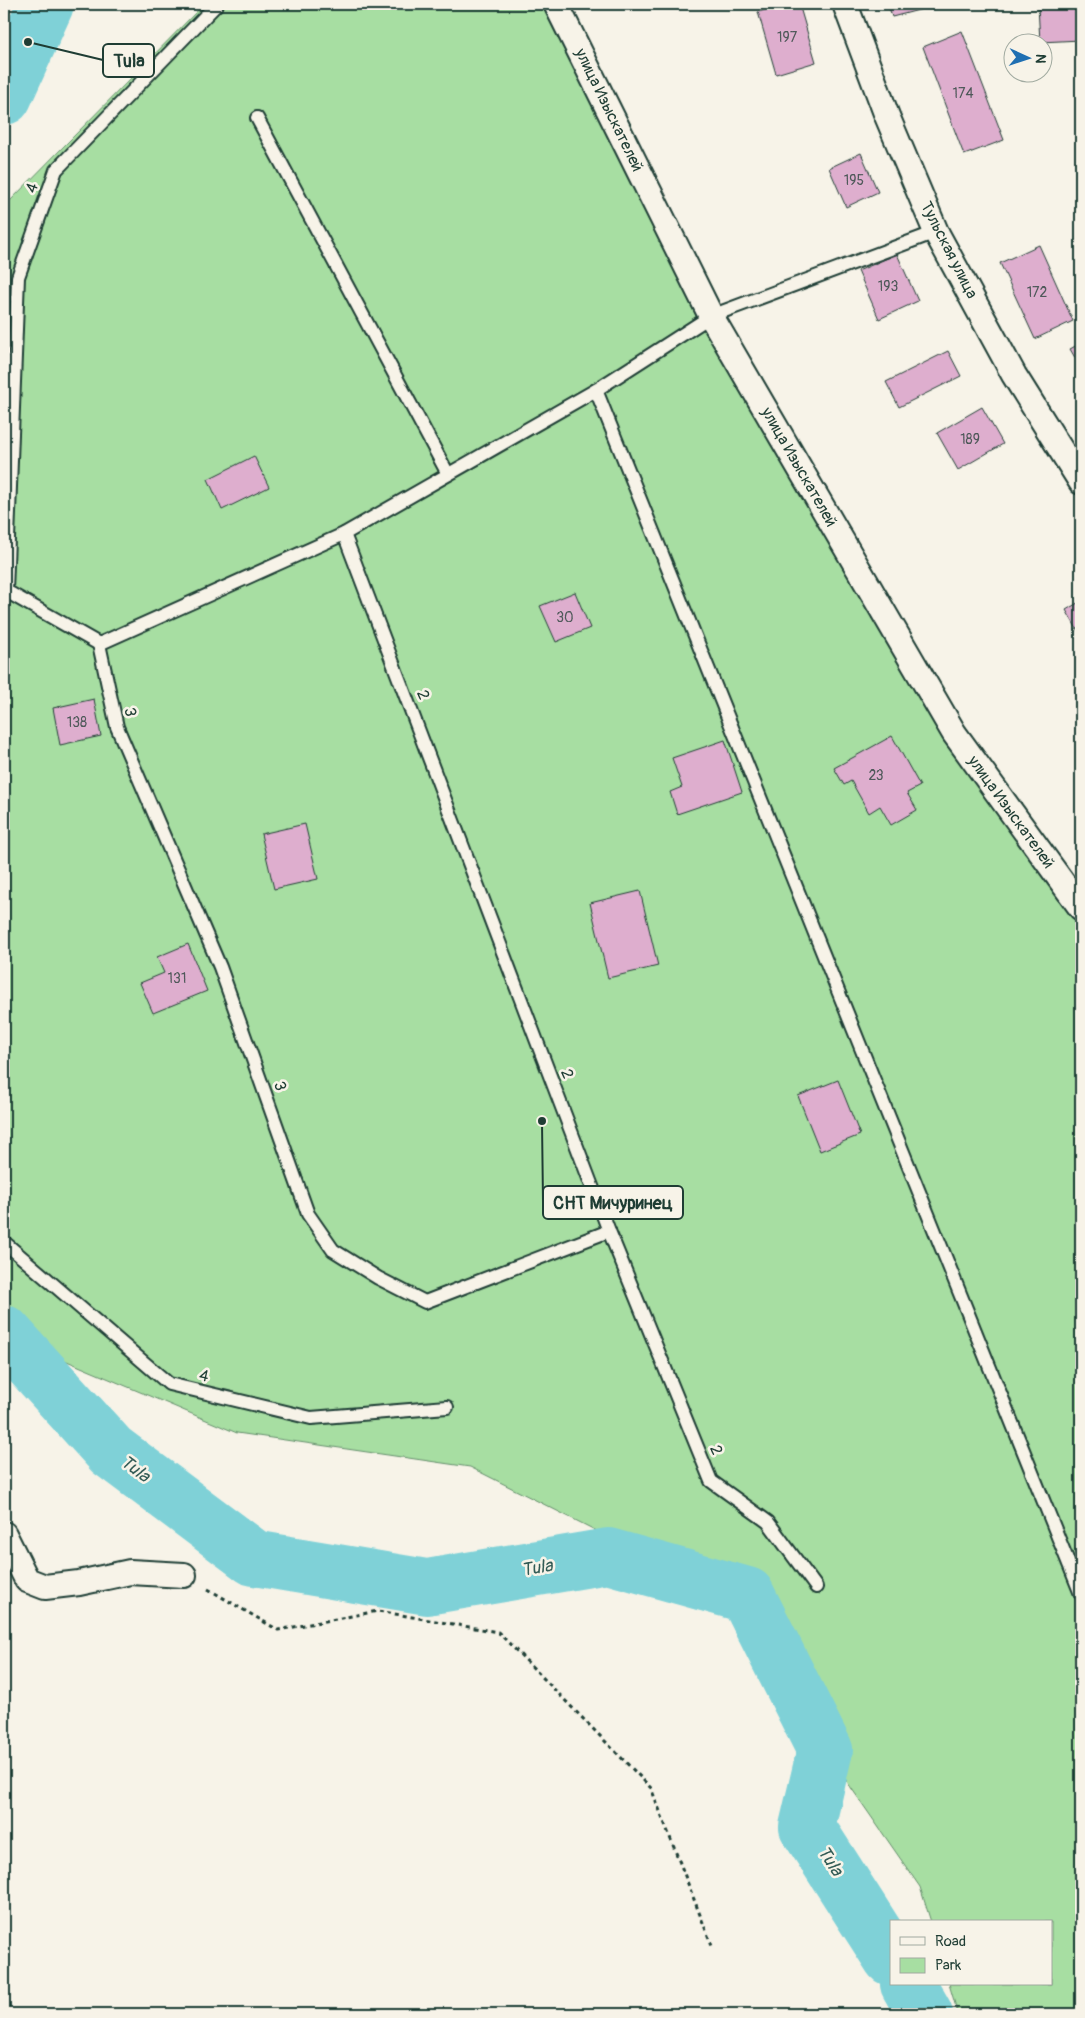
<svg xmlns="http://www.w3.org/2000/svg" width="1085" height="2018" font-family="Pangolin,sans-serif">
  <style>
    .green { fill: #a7dea2; stroke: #638e6b }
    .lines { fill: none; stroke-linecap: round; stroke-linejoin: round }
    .river { stroke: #7fd1d7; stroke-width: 56 }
    .building { fill: #deaece; stroke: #1f3d34 }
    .service-casing { stroke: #1f3d34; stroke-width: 16 }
    .minor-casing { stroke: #1f3d34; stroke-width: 28 }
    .path { stroke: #1f3d34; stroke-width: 3; stroke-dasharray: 4 4; stroke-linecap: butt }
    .service { stroke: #f7f3e8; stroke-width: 12 }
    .minor { stroke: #f7f3e8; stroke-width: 24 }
    .labels { text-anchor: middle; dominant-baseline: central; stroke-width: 5; stroke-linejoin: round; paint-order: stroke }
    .number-label { font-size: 14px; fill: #4f595a }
    .street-label { font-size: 16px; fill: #1f3d34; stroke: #f7f3e8 }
    .water-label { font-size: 18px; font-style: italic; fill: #325b55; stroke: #f7f3e8 }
    .leader { fill: none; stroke: #1f3d34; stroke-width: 2 }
    .callout-dot { fill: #1f3d34; stroke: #f7f3e8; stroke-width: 2 }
    .callout { fill: #f7f3e8; stroke: #1f3d34; stroke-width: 2 }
    .callout-label { font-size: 18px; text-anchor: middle; font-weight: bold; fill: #1f3d34 }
  </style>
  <rect width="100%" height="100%" fill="#f7f3e8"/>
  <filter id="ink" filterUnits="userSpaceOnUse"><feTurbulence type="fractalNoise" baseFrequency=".02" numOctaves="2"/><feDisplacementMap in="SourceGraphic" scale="10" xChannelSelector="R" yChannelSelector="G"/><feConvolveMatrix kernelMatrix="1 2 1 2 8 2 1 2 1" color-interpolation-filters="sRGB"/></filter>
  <g filter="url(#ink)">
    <!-- green -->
    <polygon class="green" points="204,4 553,4 711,316 954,733 1081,929 1081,2014 958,2014 949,1984 1051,1984 1051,1922 931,1922 920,1887 714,1590 470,1467 237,1433 55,1356 4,1314 4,207"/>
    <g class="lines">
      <!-- river -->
      <g class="river">
        <polyline points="4,97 46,4"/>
        <polyline points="4,1333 111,1451 254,1558 427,1587 608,1556 747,1595 825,1750 807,1827 891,1958"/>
        <polyline points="908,1984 925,2014"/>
      </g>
    </g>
    <!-- building -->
    <g class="building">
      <polygon points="786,4 799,4 816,62 776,74 758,12"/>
      <polygon points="888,4 942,4 892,17"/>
      <polygon points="1081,4 1081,40 1040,42 1038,6"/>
      <polygon points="962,31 1004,140 964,155 923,47"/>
      <polygon points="861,153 878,192 846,207 829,168"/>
      <polygon points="1039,245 1073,321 1035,339 1000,263"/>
      <polygon points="897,254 918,301 879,319 858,271"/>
      <polygon points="1081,343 1081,368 1070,349"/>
      <polygon points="948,351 961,376 899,407 886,382"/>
      <polygon points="982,407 1003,444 958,470 937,433"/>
      <polygon points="254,456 269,487 222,510 208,479"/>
      <polygon points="575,592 590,628 556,642 540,606"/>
      <polygon points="1081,601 1081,636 1066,610"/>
      <polygon points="94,699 101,736 60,745 53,708"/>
      <polygon points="892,736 920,786 907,793 917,810 891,825 880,806 869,813 851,781 844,785 834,768"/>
      <polygon points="725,740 742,792 677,814 670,792 682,787 672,758"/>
      <polygon points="305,824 318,879 274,889 261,834"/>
      <polygon points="640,891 658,966 608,978 590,903"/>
      <polygon points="188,944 207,991 153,1013 140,983 164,973 157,957"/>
      <polygon points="838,1080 860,1135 820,1151 798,1096"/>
    </g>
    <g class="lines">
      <!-- service casing -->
      <g class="service-casing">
        <g id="service">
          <polyline points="257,118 448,474"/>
          <polyline points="596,390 1081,1594"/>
          <polyline points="344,534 609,1231 711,1481 768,1522 816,1587"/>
          <polyline points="6,591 99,644 344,534 596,390 711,316 936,232"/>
          <polyline points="4,595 6,591 18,277 56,170 217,4"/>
          <polyline points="99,644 117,727 220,967 308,1214 333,1250 378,1278 425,1302 609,1231"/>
          <polyline points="4,1242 169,1384 311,1418 447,1407"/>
        </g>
      </g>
      <!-- minor casing -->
      <g class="minor-casing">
        <g id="minor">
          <polyline points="556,4 711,316 954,733 1081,908"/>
          <polyline points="845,4 887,116 936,232 1014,375 1081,482"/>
          <polyline points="4,1534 27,1580 45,1587 79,1583 130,1572 184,1575"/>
        </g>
      </g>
      <!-- path -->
      <polyline class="path" points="208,1589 278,1630 378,1611 498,1632 651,1788 712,1946"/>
      <!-- service -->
      <use href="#service" class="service"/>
      <!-- minor -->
      <use href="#minor" class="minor"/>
    </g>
  </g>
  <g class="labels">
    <!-- number labels -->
    <g class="number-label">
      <text x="787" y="37">197</text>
      <text x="963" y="93">174</text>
      <text x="854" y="180">195</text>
      <text x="888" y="286">193</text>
      <text x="1037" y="292">172</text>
      <text x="970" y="439">189</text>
      <text x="565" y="617">30</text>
      <text x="77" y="722">138</text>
      <text x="876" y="775">23</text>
      <text x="177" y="978">131</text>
    </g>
    <!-- street labels -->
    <g class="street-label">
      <text transform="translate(609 110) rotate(64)">улица Изыскателей</text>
      <text transform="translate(32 188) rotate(-71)">4</text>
      <text transform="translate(949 250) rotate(63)">Тульская улица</text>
      <text transform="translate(799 467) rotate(60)">улица Изыскателей</text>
      <text transform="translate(423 695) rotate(69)">2</text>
      <text transform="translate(130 712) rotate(78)">3</text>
      <text transform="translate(1011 812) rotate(54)">улица Изыскателей</text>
      <text transform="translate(567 1074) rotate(69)">2</text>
      <text transform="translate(280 1086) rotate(71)">3</text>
      <text transform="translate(204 1376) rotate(13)">4</text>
      <text transform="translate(716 1450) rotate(68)">2</text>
    </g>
    <!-- water labels -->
    <g class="water-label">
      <text transform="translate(135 1469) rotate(37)">Tula</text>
      <text transform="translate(537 1568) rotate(-10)">Tula</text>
      <text transform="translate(830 1861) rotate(57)">Tula</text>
    </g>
  </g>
  <!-- callouts -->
  <path class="leader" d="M28 42L103 60M542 1121L543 1203"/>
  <g class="callout-dot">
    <circle cx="28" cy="42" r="5"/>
    <circle cx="542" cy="1121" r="5"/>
  </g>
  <g class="callout">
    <rect x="103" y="44" width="51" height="33" rx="5"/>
    <rect x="543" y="1186" width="140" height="33" rx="5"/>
  </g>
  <g class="callout-label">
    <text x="129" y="67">Tula</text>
    <text x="613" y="1209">СНТ Мичуринец</text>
  </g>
  <!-- margin -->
  <rect width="1085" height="2018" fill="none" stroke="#f7f3e8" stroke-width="20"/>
  <rect x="10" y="10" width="1065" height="1998" fill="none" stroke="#1f3d34" stroke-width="2" filter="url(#ink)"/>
  <!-- legend -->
  <rect x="890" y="1920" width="162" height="65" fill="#f7f3e8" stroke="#a1aaa0"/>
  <rect x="900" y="1937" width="25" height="8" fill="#f7f3e8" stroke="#a1aaa0"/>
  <text x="935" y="1946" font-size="15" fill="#1f3d34">Road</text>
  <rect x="900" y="1958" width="25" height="15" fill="#a7dea2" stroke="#a1aaa0"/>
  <text x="935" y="1970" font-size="15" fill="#1f3d34">Park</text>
  <!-- north arrow -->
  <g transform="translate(1028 58) rotate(93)"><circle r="24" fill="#f7f3e8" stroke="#a1aaa0"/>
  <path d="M0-4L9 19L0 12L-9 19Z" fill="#1f6fb2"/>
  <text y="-8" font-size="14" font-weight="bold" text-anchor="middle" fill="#1f3d34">N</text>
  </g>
</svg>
